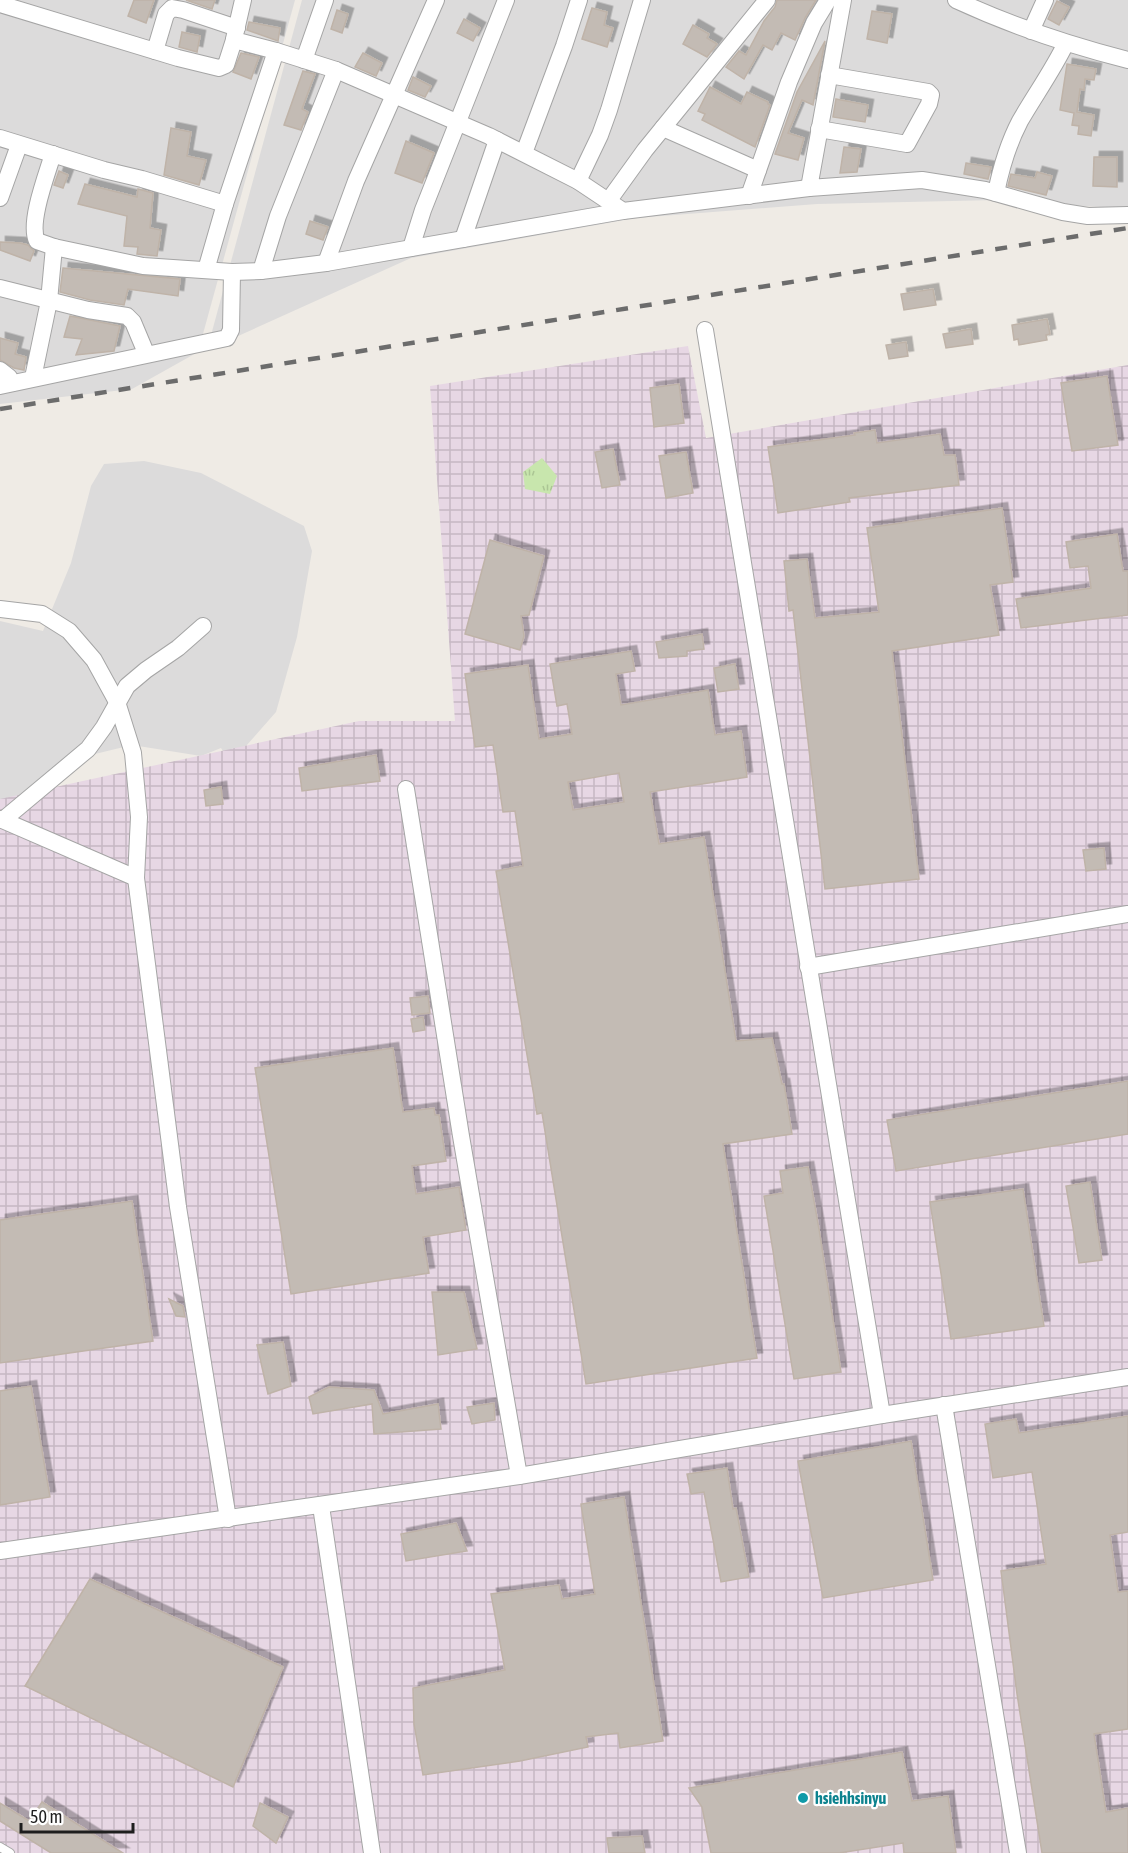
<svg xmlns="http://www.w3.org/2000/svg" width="1128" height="1853" font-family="'Asap Condensed',sans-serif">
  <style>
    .residential { fill: #dcdbdb }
    .industrial { fill: url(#industrial-grid) }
    .grass { fill: url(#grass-tufts) }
    .building { fill: #c3bbb4; stroke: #bfb3a8; stroke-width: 1.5; fill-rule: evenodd; filter: url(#shadow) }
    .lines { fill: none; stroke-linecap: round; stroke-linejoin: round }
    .service-casing { stroke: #a5a5a5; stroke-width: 10 }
    .minor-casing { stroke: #a5a5a5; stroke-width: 18 }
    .service { stroke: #fff; stroke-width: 8 }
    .minor { stroke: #fff; stroke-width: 16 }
    .rail { stroke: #6c6c6c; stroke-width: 4.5; stroke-dasharray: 12 12; stroke-linecap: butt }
    .culture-dot { fill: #0f9aa8; stroke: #fff; stroke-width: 2 }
    .labels { text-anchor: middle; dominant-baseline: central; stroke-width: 4.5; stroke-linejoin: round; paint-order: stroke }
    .culture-label { font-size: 16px; font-weight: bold; fill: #0d838f; stroke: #fff; text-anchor: start }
  </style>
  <defs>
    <pattern id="industrial-grid" width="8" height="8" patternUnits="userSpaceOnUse" patternTransform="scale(1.5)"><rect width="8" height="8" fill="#e7d7e4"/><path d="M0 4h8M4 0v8" fill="none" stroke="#c6b8c3"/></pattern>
    <pattern id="grass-tufts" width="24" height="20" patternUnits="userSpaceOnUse" patternTransform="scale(1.5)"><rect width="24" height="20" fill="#c8e6ad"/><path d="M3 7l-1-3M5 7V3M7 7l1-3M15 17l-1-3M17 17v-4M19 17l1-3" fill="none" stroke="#abc594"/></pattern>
    <filter id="shadow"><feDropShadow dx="5.5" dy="-5.5" stdDeviation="0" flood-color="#0004"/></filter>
  </defs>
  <rect width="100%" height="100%" fill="#efebe5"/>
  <!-- residential -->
  <g class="residential">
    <polygon points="0,0 295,0 198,352 132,389 0,404"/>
    <polygon points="302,0 1128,0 1128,209 997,200 817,204 636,218 411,258 207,350"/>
    <polygon points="144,461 201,473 304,526 312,551 297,637 276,712 231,763 221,748 201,756 132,745 95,754 0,806 0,621 43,631 71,563 91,486 104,464"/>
  </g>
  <!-- industrial -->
  <polygon class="industrial" points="688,346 706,438 1128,365 1128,1853 0,1853 0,799 359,721 455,721 430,386"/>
  <!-- grass -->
  <polygon class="grass" points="542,458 557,476 550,494 525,489 523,472"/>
  <!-- building -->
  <g class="building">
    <polygon points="134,0 154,0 146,23 128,16"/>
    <polygon points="186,0 215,0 212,9"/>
    <polygon points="777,0 816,0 805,18 795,40 781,33 772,50 763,45 744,79 726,67 739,51 746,55 764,21 775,7"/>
    <polygon points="1057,1 1069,7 1059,25 1048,19"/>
    <polygon points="592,8 607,12 604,25 613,28 607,47 582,39"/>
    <polygon points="337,10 348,14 342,33 331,29"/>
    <polygon points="872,11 892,14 887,43 867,39"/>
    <polygon points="464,19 480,28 473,41 457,33"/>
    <polygon points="249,22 280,28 278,41 247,30"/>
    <polygon points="693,25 709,34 707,38 717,44 707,57 683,44"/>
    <polygon points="182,32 200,36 197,52 179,47"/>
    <polygon points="825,41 813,105 802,100 788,133 804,138 798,160 775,154 797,92"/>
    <polygon points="241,53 259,57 251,79 233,72"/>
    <polygon points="363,53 382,63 376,76 355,67"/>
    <polygon points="1067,64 1096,69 1094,80 1085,79 1084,90 1080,89 1077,112 1094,115 1091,136 1078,134 1079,126 1072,125 1074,113 1060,110"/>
    <polygon points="303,71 315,74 302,109 308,112 301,130 284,125"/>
    <polygon points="413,77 431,86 425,97 408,90"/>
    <polygon points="710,87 741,104 747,92 768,102 768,104 770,105 755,147 702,120 705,114 698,111"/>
    <polygon points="836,99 868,105 865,122 833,117"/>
    <polygon points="171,128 191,132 187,156 206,160 199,185 164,175"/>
    <polygon points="406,141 434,153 422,183 395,173"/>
    <polygon points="844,147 861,149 857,172 840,173"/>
    <polygon points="1094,157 1117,157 1117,187 1093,186"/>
    <polygon points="966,163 991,167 988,179 964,174"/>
    <polygon points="59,171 68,175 63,188 54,185"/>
    <polygon points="1037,172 1052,176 1046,195 1008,186 1011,174 1035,178"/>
    <polygon points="85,184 137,197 138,189 153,193 150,228 161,230 157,256 137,254 138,247 124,246 127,216 78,204"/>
    <polygon points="310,221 328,227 323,240 306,234"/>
    <polygon points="0,242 20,243 28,245 34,251 30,261 0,250"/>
    <polygon points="63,268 180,279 178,296 128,289 124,305 90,300 60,292"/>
    <polygon points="933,289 936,305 904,310 901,294"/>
    <polygon points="70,316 120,326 114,351 76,355 82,339 64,337"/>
    <polygon points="1047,319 1050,334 1046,335 1047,340 1019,345 1018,339 1014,340 1012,325"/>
    <polygon points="971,329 973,344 946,348 943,334"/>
    <polygon points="0,338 18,343 15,354 26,357 24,370 14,368 0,360"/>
    <polygon points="906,342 908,356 889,359 886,345"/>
    <polygon points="1107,376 1118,445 1072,451 1061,383"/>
    <polygon points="679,384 684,423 654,427 650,388"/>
    <polygon points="875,430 877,443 940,434 944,455 955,455 959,485 849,498 850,502 778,513 768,447 855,435 854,433"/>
    <polygon points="613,449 620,485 602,488 595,452"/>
    <polygon points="686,452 693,493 666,498 659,456"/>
    <polygon points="1002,508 1013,582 990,585 999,635 892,651 919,879 825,889 793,610 789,611 784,561 807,559 815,618 879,612 867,528"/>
    <polygon points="1117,534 1123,571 1128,571 1128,615 1021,628 1016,599 1091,588 1088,566 1070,568 1066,542"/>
    <polygon points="490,540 544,556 529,615 521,616 524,636 520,650 465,634"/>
    <polygon points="702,634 704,649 687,651 687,656 659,658 656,642"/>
    <path d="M 631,651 L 635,671 L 616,674 L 621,705 L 708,690 L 715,735 L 741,731 L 747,777 L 650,792 L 659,844 L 704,837 L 736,1041 L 772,1038 L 782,1084 L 784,1084 L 792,1134 L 723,1144 L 757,1358 L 586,1384 L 542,1113 L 537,1114 L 496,871 L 523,866 L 515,811 L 503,812 L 493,745 L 475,747 L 465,674 L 528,665 L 539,739 L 572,734 L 567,704 L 557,706 L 550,664 ZM 619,773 L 624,802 L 573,810 L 568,782 Z"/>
    <polygon points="735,664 739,689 718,692 714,668"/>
    <polygon points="376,755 380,781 302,791 299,768"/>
    <polygon points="221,787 223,804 206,806 204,790"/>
    <polygon points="1104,848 1106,869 1086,871 1083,850"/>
    <polygon points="428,996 430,1013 412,1015 410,998"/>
    <polygon points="423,1017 425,1030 413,1032 411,1019"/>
    <polygon points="393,1048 403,1112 434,1108 435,1115 439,1115 446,1161 412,1166 416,1194 459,1187 466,1230 423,1237 429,1273 291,1294 255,1068"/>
    <polygon points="1128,1081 1128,1134 896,1171 887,1120"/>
    <polygon points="808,1167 819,1229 841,1372 794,1379 764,1196 783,1193 780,1171"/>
    <polygon points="1090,1182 1102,1260 1079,1263 1066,1186"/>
    <polygon points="1023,1189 1044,1326 951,1339 930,1202"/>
    <polygon points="132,1201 153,1341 0,1363 0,1220"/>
    <polygon points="432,1292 464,1292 477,1349 438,1355"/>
    <polygon points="169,1299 183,1306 185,1317 176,1316"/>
    <polygon points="283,1342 291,1386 268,1394 257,1345"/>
    <polygon points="31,1386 50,1497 0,1505 0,1391"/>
    <polygon points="329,1387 374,1390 383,1414 438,1404 441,1429 374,1434 372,1404 313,1414 309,1397"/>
    <polygon points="494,1403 495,1420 472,1424 467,1407"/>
    <polygon points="1128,1416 1128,1532 1110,1535 1118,1592 1128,1591 1128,1729 1094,1734 1106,1812 1128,1808 1128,1853 1042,1853 1017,1694 1001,1571 1046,1564 1032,1472 993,1478 985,1424 1016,1419 1019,1433"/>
    <polygon points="911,1441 933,1580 823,1598 798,1461"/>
    <polygon points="727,1468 733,1509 736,1508 749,1577 721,1582 704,1492 691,1494 687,1474"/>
    <polygon points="624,1497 663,1741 620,1748 618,1733 586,1737 588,1747 520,1761 423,1775 414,1724 413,1688 505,1670 491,1594 559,1585 562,1599 595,1594 581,1504"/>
    <polygon points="456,1523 467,1551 406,1561 401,1534"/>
    <polygon points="90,1579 283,1667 233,1787 25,1686"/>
    <polygon points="902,1752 912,1801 948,1796 956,1853 904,1853 903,1843 839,1853 711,1853 702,1807 689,1788"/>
    <polygon points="42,1802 123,1853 51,1853 0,1821 0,1803 29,1821"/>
    <polygon points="260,1803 288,1817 276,1843 253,1826"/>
    <polygon points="642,1836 645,1853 609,1853 607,1838"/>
  </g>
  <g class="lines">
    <!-- service casing -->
    <g class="service-casing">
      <polyline id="service" points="0,1847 10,1853"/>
    </g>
    <!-- minor casing -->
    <g class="minor-casing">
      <g id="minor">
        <polyline points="843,0 809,188 922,180 985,190 1063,212 1088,216 1128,215"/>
        <path d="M 956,0 C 1012,26 1069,45 1128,60"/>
        <polyline points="0,4 178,58 219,68 226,65 234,40 276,51"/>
        <polyline points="1031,31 1045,0"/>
        <polyline points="234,39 243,0"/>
        <polyline points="155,51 166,14 172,8 183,10 237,28"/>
        <polyline points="304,60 325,0"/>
        <polyline points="663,128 758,170"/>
        <polyline points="819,129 907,144 929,104 931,95 928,92 829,75"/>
        <polyline points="0,138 104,170 142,179 225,204"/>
        <polyline points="524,153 564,46 579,0"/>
        <path d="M 53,154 C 47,174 28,223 37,241 L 54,247 L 143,266 L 232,272 L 261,271 L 326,263 L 623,211"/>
        <polyline points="578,181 600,135 609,110 642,0"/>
        <path d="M 996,193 C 1001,168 1008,144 1020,121 C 1035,95 1053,70 1066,43"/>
        <polyline points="749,196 789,82 814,23 828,0"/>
        <polyline points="0,198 19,145"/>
        <polyline points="609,200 645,150 767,0"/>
        <polyline points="463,239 497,140"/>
        <polyline points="411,248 423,210 506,0"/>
        <polyline points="326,263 356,181 436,0"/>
        <polyline points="206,270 225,204 276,51 336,70 489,136 578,181 623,211 809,188"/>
        <polyline points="261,271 278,216 336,70"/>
        <polyline points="0,288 88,310 127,316 133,322 146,353"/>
        <polyline points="705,330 882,1415"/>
        <polyline points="0,370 9,377 12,383"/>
        <polyline points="33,378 49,301 54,247"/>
        <polyline points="0,386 227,338 231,330 232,272"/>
        <polyline points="0,609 42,614 69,631 94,660 117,702 133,753 139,817 136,878 178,1207 228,1519"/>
        <polyline points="406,789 461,1136 519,1476"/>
        <polyline points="0,819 136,878"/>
        <polyline points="3,820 88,749 104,727 127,686 146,670 178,648 203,626"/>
        <polyline points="808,967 1128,914"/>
        <polyline points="944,1405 1018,1853"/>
        <polyline points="321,1506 372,1853"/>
        <polyline points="0,1551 519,1476 882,1415 1128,1377"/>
      </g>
    </g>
    <!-- service -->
    <use href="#service" class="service"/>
    <!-- minor -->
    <use href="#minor" class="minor"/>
    <!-- rail -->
    <polyline class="rail" points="0,409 1128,228"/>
  </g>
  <!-- markers -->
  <circle class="culture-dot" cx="803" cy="1798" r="6"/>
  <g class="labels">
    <!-- culture labels -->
    <g class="culture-label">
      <text x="815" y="1798">hsiehhsinyu</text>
    </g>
  </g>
  <!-- scale -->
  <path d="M21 1823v9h112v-9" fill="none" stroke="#1e1e1e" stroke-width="3"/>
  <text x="30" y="1823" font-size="18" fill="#1e1e1e" stroke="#ffffff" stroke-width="4.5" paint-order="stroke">50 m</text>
</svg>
